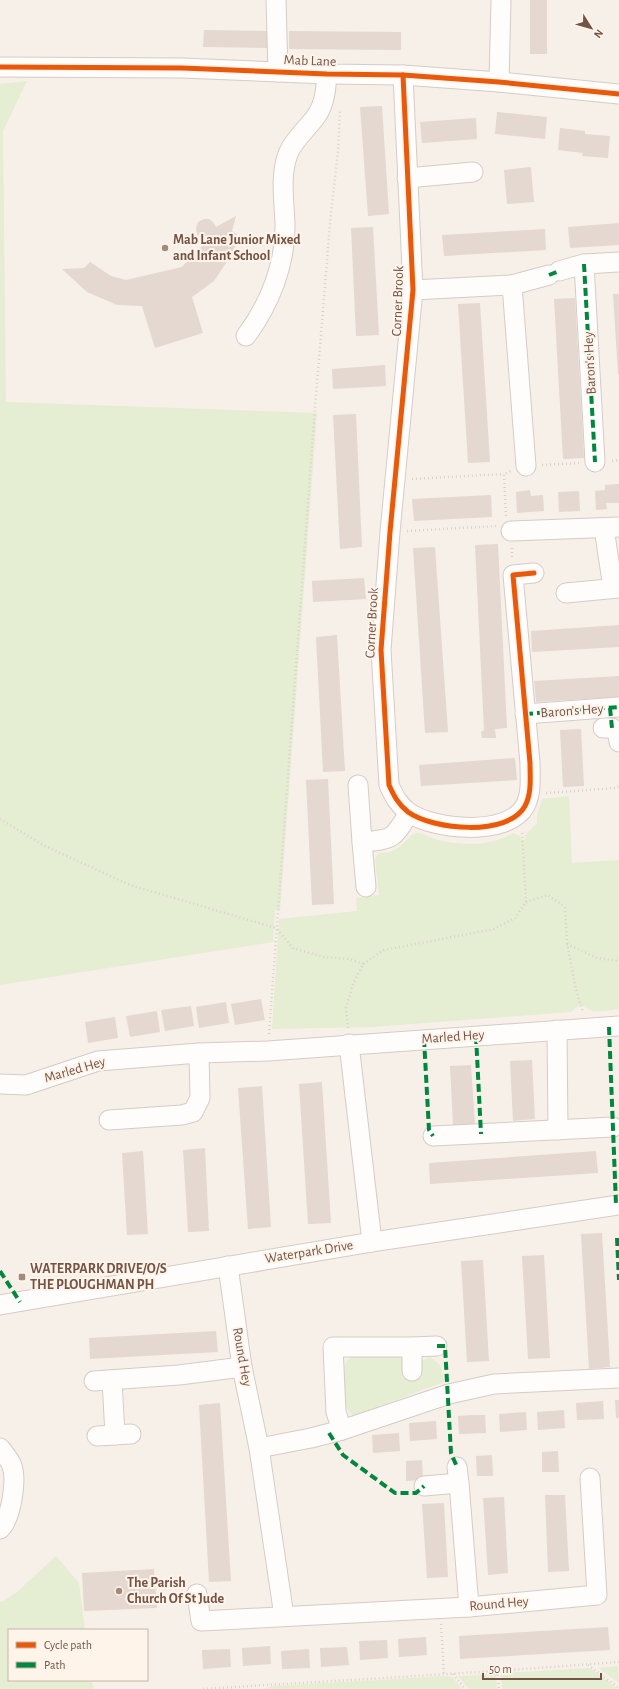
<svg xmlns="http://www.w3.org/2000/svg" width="619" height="1689" font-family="'Alegreya Sans',sans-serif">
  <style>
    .green { fill: #e5edd2 }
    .building { fill: #e4d8d0 }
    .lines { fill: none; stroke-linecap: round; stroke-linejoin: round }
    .minor-casing { stroke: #d6cbc5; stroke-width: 21 }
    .path { stroke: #dad0cb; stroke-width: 2.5; stroke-dasharray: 1 3; stroke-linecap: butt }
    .minor { stroke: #fefdfc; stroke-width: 19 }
    .quiet { stroke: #00873e; stroke-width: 4; stroke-dasharray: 8 4; stroke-linecap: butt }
    .cycleway-casing { stroke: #fff4e9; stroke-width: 8 }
    .cycleway { stroke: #e8590c; stroke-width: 5 }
    .poi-dot { fill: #a38a7f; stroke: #fff4e9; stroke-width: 1.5 }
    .labels { text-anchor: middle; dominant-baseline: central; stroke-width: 4; stroke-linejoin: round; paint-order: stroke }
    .street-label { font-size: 14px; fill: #765347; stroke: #fff4e9 }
    .poi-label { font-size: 14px; font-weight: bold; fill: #765347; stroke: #fff4e9; text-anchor: start }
  </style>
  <rect width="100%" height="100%" fill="#f7f0e8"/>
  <!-- green -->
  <g class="green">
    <polygon points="27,81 3,131 6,402 317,413 280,910 275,910 273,942 0,985 0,84"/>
    <path d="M 569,796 L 572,863 L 619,860 L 619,1009 C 611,1010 601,1012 593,1011 C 581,1008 584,1000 571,1012 L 373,1027 L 272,1029 L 279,919 L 357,911 L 356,898 L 379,895 L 375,859 L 379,853 C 386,853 393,852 399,847 C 406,843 410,832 418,833 C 425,834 432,838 438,840 C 463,846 491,846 513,833 L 520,836 L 521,840 L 526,839 L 525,835 L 537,823 C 536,813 540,808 542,799 Z"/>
    <path d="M 355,1355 L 400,1356 L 404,1362 L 420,1364 L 422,1361 L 430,1357 C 442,1366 442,1367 444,1382 L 353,1416 L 346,1407 L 343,1368 L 348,1359 Z"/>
    <polygon points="56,1556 79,1583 85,1630 9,1630 9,1680 91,1680 94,1689 0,1689 0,1601 2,1602 17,1592"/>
    <polygon points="618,1666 619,1683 598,1668"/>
    <polygon points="590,1668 618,1689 502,1689 501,1675 503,1673"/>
    <polygon points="496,1674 497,1689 469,1689 458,1676"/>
    <polygon points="447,1676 452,1677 462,1689 263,1689 273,1686"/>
  </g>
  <!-- building -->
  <g class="building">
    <rect x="530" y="0" width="17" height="54"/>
    <polygon points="204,30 268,31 267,48 203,47"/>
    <polygon points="289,31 401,32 401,50 289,49"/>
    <polygon points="382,106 389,214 368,216 360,107"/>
    <polygon points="497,112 547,117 545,139 495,134"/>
    <polygon points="476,118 477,139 422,143 420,122"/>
    <polygon points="560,128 585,131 585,134 610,136 608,158 582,156 583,153 558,150"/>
    <polygon points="531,167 534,202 507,204 504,170"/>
    <polygon points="236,216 232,231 237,234 234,251 214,281 192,297 203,333 155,348 142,306 117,305 87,292 62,269 84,268 90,262 111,276 126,280 182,267 207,241 197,234 196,228 198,222 204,219 209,219 213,222 216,227"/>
    <polygon points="619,223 619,245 570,248 568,227"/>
    <polygon points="373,227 379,335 356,336 351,228"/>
    <polygon points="545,229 546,250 444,256 442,235"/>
    <polygon points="613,294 619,294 619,374 618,374"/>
    <polygon points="575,298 584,458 563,459 554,299"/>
    <polygon points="480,303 490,462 468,463 458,304"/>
    <polygon points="385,365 386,386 333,389 332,369"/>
    <polygon points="356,414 362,547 340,549 333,415"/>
    <polygon points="619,484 619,503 606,503 607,509 596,510 595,491 605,490 605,485"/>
    <polygon points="530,490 531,496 543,495 544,511 517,513 516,492"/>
    <polygon points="579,491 580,511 559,512 558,492"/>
    <polygon points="491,495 492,517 414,521 412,499"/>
    <polygon points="498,544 507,728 495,729 496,738 482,738 481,731 484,731 475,545"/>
    <polygon points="435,547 448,732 425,733 413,548"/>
    <polygon points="364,578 366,599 313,602 312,581"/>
    <polygon points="619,625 619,647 532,652 531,631"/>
    <polygon points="337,635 345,771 323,772 316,637"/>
    <polygon points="619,676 619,697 536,702 534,681"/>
    <polygon points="581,729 584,786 563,787 560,730"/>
    <polygon points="515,758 517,780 421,786 419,765"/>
    <polygon points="328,779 334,904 312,905 306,780"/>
    <polygon points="261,999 265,1020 235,1025 231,1004"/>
    <polygon points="226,1002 229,1023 199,1028 196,1007"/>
    <polygon points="191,1006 194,1026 165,1031 161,1010"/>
    <polygon points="157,1011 160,1032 130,1037 126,1016"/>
    <polygon points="115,1017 118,1038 88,1043 85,1022"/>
    <polygon points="532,1060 535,1119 513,1121 510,1061"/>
    <polygon points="471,1065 475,1124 453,1125 450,1066"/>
    <polygon points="322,1082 331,1223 308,1224 299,1084"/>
    <polygon points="262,1086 271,1227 248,1229 238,1088"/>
    <polygon points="205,1148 209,1231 188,1232 183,1150"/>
    <polygon points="143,1151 148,1234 127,1235 122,1153"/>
    <polygon points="596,1151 598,1173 430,1184 429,1163"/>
    <polygon points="602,1233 610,1367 589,1369 581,1234"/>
    <polygon points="544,1255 550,1358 528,1359 522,1256"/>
    <polygon points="483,1260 489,1361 467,1362 461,1261"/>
    <polygon points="216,1331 218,1352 90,1359 89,1338"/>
    <polygon points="615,1400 619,1400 619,1418 616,1418"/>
    <polygon points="603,1401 604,1419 577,1420 576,1403"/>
    <polygon points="220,1403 231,1581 209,1582 199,1405"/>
    <polygon points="564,1410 565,1428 538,1430 537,1412"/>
    <polygon points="526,1412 527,1430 500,1432 499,1414"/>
    <polygon points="472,1415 485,1415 486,1433 459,1434 458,1416"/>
    <polygon points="436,1421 437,1439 410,1441 409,1423"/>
    <polygon points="399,1433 400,1451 373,1453 372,1435"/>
    <polygon points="558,1451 559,1472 542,1472 542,1452"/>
    <polygon points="492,1455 493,1476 477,1476 476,1456"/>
    <polygon points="422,1460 423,1480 406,1481 406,1461"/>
    <polygon points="545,1495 565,1495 569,1571 548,1572"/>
    <polygon points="504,1497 508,1573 488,1575 483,1498"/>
    <polygon points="444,1503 448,1577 427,1578 422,1504"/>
    <polygon points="154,1569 157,1608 84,1611 82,1573"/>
    <polygon points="608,1627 610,1650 460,1659 459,1636"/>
    <polygon points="426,1637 427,1655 399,1657 398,1639"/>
    <polygon points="387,1640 388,1658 360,1660 359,1641"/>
    <polygon points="270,1646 271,1664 243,1666 242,1648"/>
    <polygon points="347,1647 349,1665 321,1667 320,1648"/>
    <polygon points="230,1649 231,1667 203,1669 202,1650"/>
    <polygon points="309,1649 310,1668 282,1669 281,1651"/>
  </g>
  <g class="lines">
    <!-- minor casing -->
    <g class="minor-casing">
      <g id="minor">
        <polyline points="276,0 278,72"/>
        <polyline points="0,67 182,68 327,74 403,75 499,82 619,94"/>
        <path d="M 403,75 L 413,290 L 390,532 L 381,650 L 389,785 C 394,796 398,804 408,812 C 433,830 508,837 525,806 C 532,793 530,777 530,763 L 513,575 L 534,573"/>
        <polyline points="499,82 501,0"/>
        <polyline points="407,178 473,172"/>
        <polyline points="584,264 595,462"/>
        <polyline points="559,271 584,264 619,262"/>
        <polyline points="512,285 526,466"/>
        <polyline points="413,290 512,285 549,275"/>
        <path d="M 246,336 C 270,304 286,263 285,223 C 284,200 280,175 288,154 C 293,140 309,127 317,115 C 325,103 326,88 327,74"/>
        <polyline points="604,528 613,588"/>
        <polyline points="511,531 619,527"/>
        <polyline points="566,593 619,588"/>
        <polyline points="525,714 619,707"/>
        <polyline points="603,728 612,728 618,734 619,742"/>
        <path d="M 358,785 L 362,842 C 394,839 392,840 409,813"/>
        <polyline points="362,842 366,887"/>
        <polyline points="557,1030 558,1130"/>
        <polyline points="349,1044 372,1242"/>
        <polyline points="0,1084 26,1085 98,1061 199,1053 268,1051 619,1026"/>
        <polyline points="109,1120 182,1115 193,1112 200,1098 199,1053"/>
        <polyline points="433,1136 613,1127"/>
        <polyline points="228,1266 242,1367 259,1448 284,1616"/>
        <polyline points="0,1305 372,1242 619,1205"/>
        <polyline points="412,1371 412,1347 437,1346"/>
        <polyline points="112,1380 115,1435"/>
        <polyline points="94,1381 179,1375 242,1367"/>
        <polyline points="342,1430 336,1412 333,1347 412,1347"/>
        <polyline points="97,1436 131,1434"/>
        <path d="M 0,1448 C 4,1453 10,1460 12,1466 C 17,1481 11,1519 0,1529"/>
        <polyline points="259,1448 311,1438 342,1430 449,1394 494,1384 619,1378"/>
        <polyline points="459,1483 469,1607"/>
        <polyline points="424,1486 459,1483 457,1467"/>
        <polyline points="197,1594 201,1621 469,1607 597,1595 590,1478"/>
      </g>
    </g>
    <!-- path -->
    <g class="path">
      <polyline points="612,461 619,460"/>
      <polyline points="542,465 579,463"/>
      <polyline points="412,479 504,474"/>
      <polyline points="506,516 504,474 511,471"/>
      <polyline points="407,531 496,526"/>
      <polyline points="512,548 512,559"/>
      <polyline points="546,793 616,788 619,786"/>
      <polyline points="0,819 43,845 130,885 276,928 293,948 324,957 350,959 363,964"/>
      <polyline points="526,902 548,895 565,907 567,943 576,990 583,1012"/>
      <polyline points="567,944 597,958 619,961"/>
      <polyline points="348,1028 346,1008 353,984 363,964 384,950 494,929 515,918 526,902 522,831"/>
      <polyline points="269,1034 314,420 331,212 338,152 340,110"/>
      <polyline points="441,1624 444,1673"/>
      <polyline points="588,1665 619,1688"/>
      <polyline points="497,1671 499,1689"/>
      <polyline points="453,1674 465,1689"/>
      <polyline points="203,1689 497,1671 619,1662"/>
    </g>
    <!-- minor -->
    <use href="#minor" class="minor"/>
    <!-- quiet -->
    <g class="quiet">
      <polyline points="584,264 595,462"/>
      <polyline points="549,275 559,271"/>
      <polyline points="610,708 612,728"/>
      <polyline points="525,714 619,707"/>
      <polyline points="609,1027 616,1205"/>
      <polyline points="476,1036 481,1134"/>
      <polyline points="424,1039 429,1130 433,1136"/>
      <polyline points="617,1238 619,1280"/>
      <polyline points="0,1271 20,1302"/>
      <polyline points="437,1346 445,1346 451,1453 457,1467"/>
      <polyline points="329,1433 343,1455 395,1493 416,1493 424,1486"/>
    </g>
    <!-- cycleway casing -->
    <g class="cycleway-casing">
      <g id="cycleway">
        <polyline points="0,67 182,68 327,74 403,75 499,82 619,94"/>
        <path d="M 403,75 L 413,290 L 390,532 L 381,650 L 389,785 C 394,796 398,804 408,812 C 433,830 508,837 525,806 C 532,793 530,777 530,763 L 513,575 L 534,573"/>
      </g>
    </g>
    <!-- cycleway -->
    <use href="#cycleway" class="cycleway"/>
  </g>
  <!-- markers -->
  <g class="poi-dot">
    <circle cx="165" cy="248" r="4"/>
    <rect x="18" y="1273" width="8" height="8" rx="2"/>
    <circle cx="119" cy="1591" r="4"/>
  </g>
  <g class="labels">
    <!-- street labels -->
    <g class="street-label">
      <text transform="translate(310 61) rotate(2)">Mab Lane</text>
      <text transform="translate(398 301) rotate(-88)">Corner Brook</text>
      <text transform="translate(590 363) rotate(-93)">Baron's Hey</text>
      <text transform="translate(372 623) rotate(-87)">Corner Brook</text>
      <text transform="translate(572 711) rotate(-4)">Baron's Hey</text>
      <text transform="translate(453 1037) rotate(-4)">Marled Hey</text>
      <text transform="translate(75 1070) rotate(-16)">Marled Hey</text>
      <text transform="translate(309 1252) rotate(-9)">Waterpark Drive</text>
      <text transform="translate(242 1357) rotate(80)">Round Hey</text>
      <text transform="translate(499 1604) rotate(-5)">Round Hey</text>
    </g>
    <!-- poi labels -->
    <g class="poi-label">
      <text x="173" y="240">Mab Lane Junior Mixed<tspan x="173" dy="16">and Infant School</tspan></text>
      <text x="30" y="1269">WATERPARK DRIVE/O/S<tspan x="30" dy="16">THE PLOUGHMAN PH</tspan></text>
      <text x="127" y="1583">The Parish<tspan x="127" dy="16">Church Of St Jude</tspan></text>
    </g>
  </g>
  <!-- legend -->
  <rect x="8" y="1629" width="140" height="52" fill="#fff4e9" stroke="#c8b4a8"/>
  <rect x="16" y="1642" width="20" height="6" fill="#e8590c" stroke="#c8b4a8"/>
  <text x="44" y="1649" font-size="12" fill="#765347">Cycle path</text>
  <rect x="16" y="1662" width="20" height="6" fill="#00873e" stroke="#c8b4a8"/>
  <text x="44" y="1669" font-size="12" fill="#765347">Path</text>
  <!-- north arrow -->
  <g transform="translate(591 28) rotate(127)" stroke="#fff4e9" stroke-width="3" paint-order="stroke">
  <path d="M0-3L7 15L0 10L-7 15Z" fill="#765347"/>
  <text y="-6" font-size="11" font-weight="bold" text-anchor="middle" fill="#765347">N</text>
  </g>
  <!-- scale -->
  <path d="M483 1673v6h118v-6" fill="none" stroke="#765347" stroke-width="2"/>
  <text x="489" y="1673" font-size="12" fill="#765347" stroke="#fff4e9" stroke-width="3" paint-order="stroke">50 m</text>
</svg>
